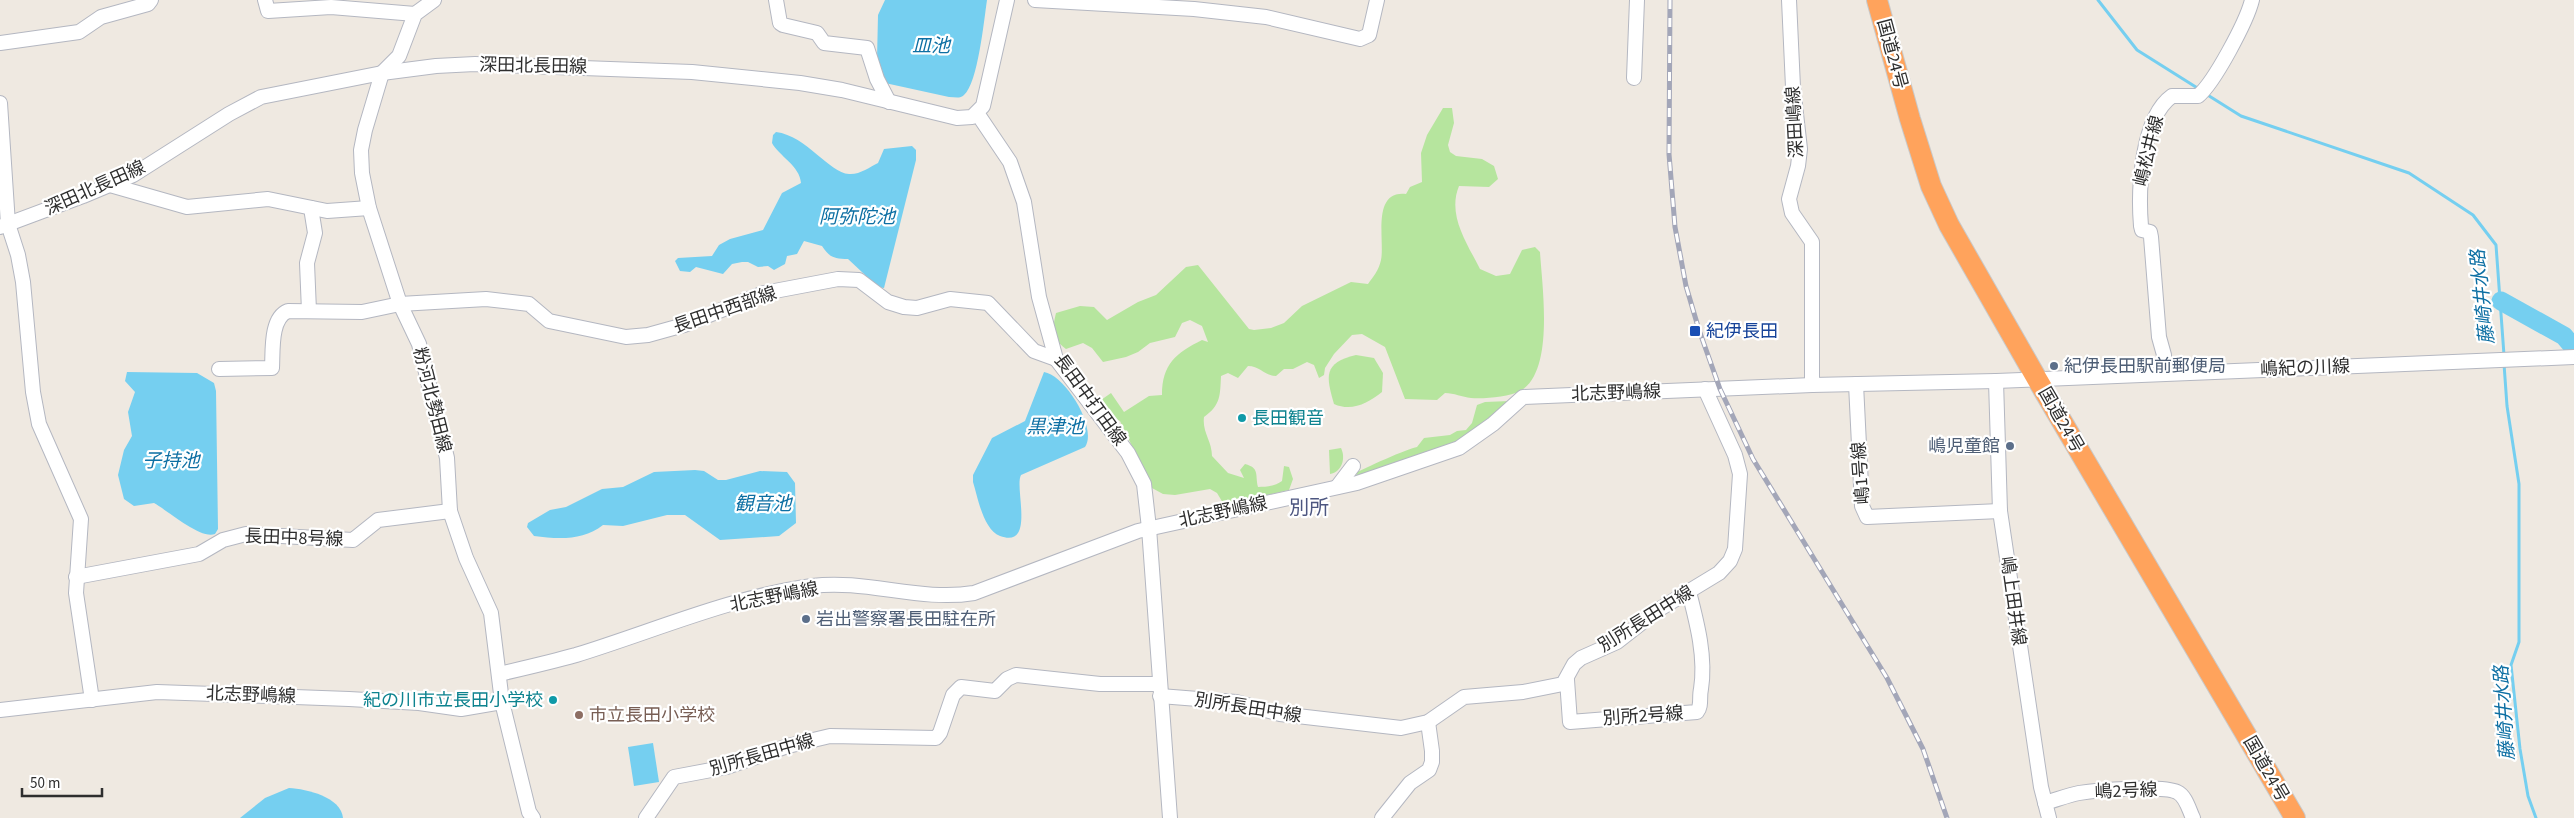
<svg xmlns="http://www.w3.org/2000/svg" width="2574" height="818" font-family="'Source Sans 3','Noto Sans JP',sans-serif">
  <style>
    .green { fill: #b6e59e }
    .water { fill: #75cff0 }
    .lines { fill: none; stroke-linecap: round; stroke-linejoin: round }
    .stream { stroke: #75cff0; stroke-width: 3 }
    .river { stroke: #75cff0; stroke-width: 19 }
    .minor-casing { stroke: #b4b7c1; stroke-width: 16 }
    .highway-casing { stroke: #c9c9c9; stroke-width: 22 }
    .minor { stroke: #fff; stroke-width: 14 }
    .highway { stroke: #ffa35c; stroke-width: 20 }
    .rail-casing { stroke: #a3a6b8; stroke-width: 5 }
    .rail { stroke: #fff; stroke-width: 3; stroke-dasharray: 9; stroke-linecap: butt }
    .transit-dot { fill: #1a4fb4; stroke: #fff; stroke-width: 2 }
    .service-dot { fill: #5c6f8a; stroke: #fff; stroke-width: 2 }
    .culture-dot { fill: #0f9aa8; stroke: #fff; stroke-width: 2 }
    .education-dot { fill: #8d6e63; stroke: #fff; stroke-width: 2 }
    .labels { text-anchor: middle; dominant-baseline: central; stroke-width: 4.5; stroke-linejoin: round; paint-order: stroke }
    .street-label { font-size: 18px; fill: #2e2e2e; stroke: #fff }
    .transit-label { font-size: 18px; fill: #164399; stroke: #fff; text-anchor: start }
    .service-label { font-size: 18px; fill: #4e5e75; stroke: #fff; text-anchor: start }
    .culture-label { font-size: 18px; fill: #0d838f; stroke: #fff; text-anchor: start }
    .education-label { font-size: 18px; fill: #785e54; stroke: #fff; text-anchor: start }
    .water-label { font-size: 19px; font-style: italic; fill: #0d6fa3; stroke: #fff }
    .quarter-label { font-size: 20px; fill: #4d5680; stroke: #fff }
  </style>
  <rect width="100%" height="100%" fill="#efe9e1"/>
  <!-- green -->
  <g class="green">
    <path d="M 1443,108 L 1452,108 L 1454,123 L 1448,145 L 1450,152 L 1456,156 L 1482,159 L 1494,166 L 1498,179 L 1489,187 L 1459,186 C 1447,215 1467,243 1480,269 L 1496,276 L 1510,274 L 1522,250 L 1535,247 L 1540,252 C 1542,286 1555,372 1520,391 C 1509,397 1484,399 1471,398 C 1462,397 1454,393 1445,393 L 1437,400 L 1405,399 L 1385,347 L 1362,334 L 1352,335 L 1334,354 L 1325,368 L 1324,375 L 1319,378 L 1314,365 L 1307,362 L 1293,369 L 1284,369 L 1276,376 C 1265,376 1260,366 1248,366 L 1238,378 L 1228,373 L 1221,376 C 1220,395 1221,405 1204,417 C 1202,432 1212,441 1212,456 L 1228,473 L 1244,478 L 1240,470 L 1245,464 C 1260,468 1255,475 1258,487 C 1267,487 1275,486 1282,481 L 1284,466 L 1289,467 L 1293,479 L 1289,490 L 1235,503 L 1223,503 L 1217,493 L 1210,489 L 1175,495 L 1163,494 L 1152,488 L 1120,421 L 1105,413 L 1101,400 L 1111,393 L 1124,412 L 1149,396 L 1162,395 C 1162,364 1176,353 1202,340 L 1208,342 L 1202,326 L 1190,320 L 1182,323 L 1175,337 L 1150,343 L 1138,352 L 1126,357 L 1103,362 L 1092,348 L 1083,343 L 1066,349 C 1052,339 1052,329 1056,313 L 1080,306 L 1094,307 L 1107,320 L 1138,302 L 1156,295 L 1186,267 L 1198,265 L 1249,329 L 1254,330 L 1271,328 L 1284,323 L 1302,306 L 1351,282 L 1368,284 C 1373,277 1379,270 1381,260 C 1385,241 1371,190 1406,194 L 1410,187 L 1422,182 L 1421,153 L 1427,135 Z"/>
    <path d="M 1356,355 L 1374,358 L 1383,373 L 1382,392 C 1368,403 1352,412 1334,404 C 1326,376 1323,363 1356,355 Z"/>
    <path d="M 1510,401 L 1498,414 L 1458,444 L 1357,476 L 1356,473 C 1362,469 1409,448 1417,447 L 1424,438 L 1450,435 L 1457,431 L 1466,430 L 1472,423 L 1477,405 L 1485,402 Z"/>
    <path d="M 1341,448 C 1346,458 1342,472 1330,474 L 1329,450 Z"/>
  </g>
  <!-- water -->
  <g class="water">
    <path d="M 885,0 L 987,0 C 984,20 978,83 964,95 C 960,99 955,97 949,97 L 885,83 L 877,60 L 878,15 Z"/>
    <path d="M 776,132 C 807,136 829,173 849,174 C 859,175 870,167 878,163 L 884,149 L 912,146 L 916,150 L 916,160 L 884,288 L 878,287 L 848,259 C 834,259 829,257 822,246 L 804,241 L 797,254 L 787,256 L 785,264 L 774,270 L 768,266 L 758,267 L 748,262 L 742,262 L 732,264 L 723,274 L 696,267 L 690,272 L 680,271 L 675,261 L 678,258 L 712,256 L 719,245 L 730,239 L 763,230 L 782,193 L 801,183 C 800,166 779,156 772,143 L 773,135 Z"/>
    <path d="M 127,372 L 197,373 L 214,383 L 216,391 L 218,529 L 215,534 C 201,540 167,510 154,503 L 134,506 L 124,499 L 118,475 L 124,450 L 132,436 L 128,412 L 135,392 L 125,381 Z"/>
    <path d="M 1044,372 C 1065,375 1098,428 1085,447 L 1021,475 C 1014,487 1036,549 1000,536 C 983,529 978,498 973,482 L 973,475 L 992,438 L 1025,421 Z"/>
    <path d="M 695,470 L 704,471 L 718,480 L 726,480 L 760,471 L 787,472 L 795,483 L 796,523 L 779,536 L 720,540 L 685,515 L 667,515 L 623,526 L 603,525 C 583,541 558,539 534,536 L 527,527 L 528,523 L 550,510 L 566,507 L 602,489 L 623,487 L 654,472 Z"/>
    <polygon points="653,743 659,782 634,786 628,747"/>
    <path d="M 289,788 C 307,789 341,797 343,818 L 240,818 L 265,798 Z"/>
  </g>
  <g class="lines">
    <!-- stream -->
    <g class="stream">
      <polyline points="2098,0 2137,50 2199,89"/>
      <polyline points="2206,94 2241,116 2409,173 2473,215 2496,245 2504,355"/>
      <polyline points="2504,364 2507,406 2519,484 2519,642 2511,665 2520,749 2528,796 2536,818"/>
    </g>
    <!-- river -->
    <polyline class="river" points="2501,301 2564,336 2574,348"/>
    <!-- minor casing -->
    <g class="minor-casing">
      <g id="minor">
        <polyline points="265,0 268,11 331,7 415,14"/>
        <polyline points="434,0 415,14 399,56 382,73 365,130 361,150 362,173 369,208 400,304 419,344 447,458 450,511 466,558 491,613 502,702 529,812 533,818"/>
        <polyline points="776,0 780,23 783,25 817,33 824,43 867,48 877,79 889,102"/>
        <polyline points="1035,0 1194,9 1266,17 1360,39 1369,35 1377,0"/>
        <polyline points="1789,0 1793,87 1800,149 1798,166 1789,199 1792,213 1812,242 1812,385"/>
        <polyline points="0,43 79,32 101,17 148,4 151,0"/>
        <polyline points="1634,78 1637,0"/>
        <polyline points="0,103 8,224 18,255 23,282 33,392 39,424 81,519 76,593 92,700"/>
        <polyline points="977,113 1010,162 1024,202 1039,297 1056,359 1128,453 1144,484 1149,528 1170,818"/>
        <polyline points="110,185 187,207 268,199 327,211 369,208"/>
        <polyline points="0,227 83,196 133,175 229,114 261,97 382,73 436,66 475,64 692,72 800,83 842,90 957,118 972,117 983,106 1007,0"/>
        <polyline points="309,311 307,263 315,233 311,208"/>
        <path d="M 219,369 L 272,368 C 273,352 270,318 288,311 L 362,312 L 400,304 L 486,299 L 529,304 L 549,321 L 626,337 L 648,335 L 684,325 L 764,293 L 838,279 L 859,280 L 888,302 L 904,307 L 917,308 L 950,299 L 988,303 L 1034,351 L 1056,359"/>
        <path d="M 2163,373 L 2164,355 L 2159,337 L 2151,237 L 2150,232 L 2142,230 L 2141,226 C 2138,191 2141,118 2172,96 L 2198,96 C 2214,83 2247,21 2252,0"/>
        <polyline points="1996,381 2000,511 2041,787 2049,818"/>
        <polyline points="1856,384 1862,506 1867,517 2000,511"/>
        <polyline points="1337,487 1353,466"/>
        <polyline points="76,577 199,554 223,540 246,534 353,540 378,520 450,511"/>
        <path d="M 499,674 C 525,668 551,662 576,655 C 654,631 731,597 812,586 C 866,579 920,602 974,593 L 1138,531 L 1357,483 L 1459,448 L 1493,424 L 1523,397 L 1812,385 L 1996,381 L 2574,357"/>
        <path d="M 1567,680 L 1570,722 L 1697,712 C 1702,706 1699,697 1701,689 C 1706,657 1697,623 1689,592"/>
        <polyline points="1160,696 1236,702 1280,714 1401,728 1428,722 1464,697 1523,692 1563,684 1574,664 1581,658 1617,642 1658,610 1719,573 1730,561 1735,549 1740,474 1735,455 1705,389"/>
        <polyline points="0,710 157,692 349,699 419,703 461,709 502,702"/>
        <path d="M 2045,803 C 2056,800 2068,795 2079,793 C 2097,790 2163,785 2177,792 C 2186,796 2189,810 2193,818"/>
        <polyline points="646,818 674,777 727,767 788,746 830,736 936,738 940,733 953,695 961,687 995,691 1007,679 1016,675 1100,684 1160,684"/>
        <polyline points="1382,818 1410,783 1429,770 1432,762 1432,751 1428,722"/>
      </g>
    </g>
    <!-- highway casing -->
    <g class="highway-casing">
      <polyline id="highway" points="1877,0 1910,119 1931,186 1949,225 2037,379 2295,818"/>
    </g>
    <!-- minor -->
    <use href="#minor" class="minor"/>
    <!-- highway -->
    <use href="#highway" class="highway"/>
    <!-- rail casing -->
    <g class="rail-casing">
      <polyline id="rail" points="1670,0 1669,154 1675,227 1686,286 1699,330 1720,389 1753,459 1887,678 1923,749 1947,818"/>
    </g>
    <!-- rail -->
    <use href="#rail" class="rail"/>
  </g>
  <!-- markers -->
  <rect class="transit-dot" x="1689" y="325" width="12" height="12" rx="2.5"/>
  <g class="service-dot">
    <circle cx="2054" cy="366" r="5"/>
    <circle cx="2010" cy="446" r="5"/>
    <circle cx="806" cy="619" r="5"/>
  </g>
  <g class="culture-dot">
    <circle cx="1242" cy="418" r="5"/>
    <circle cx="553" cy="700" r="5"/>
  </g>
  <circle class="education-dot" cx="579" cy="715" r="5"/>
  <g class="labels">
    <!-- street labels -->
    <g class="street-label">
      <text transform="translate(1892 54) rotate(75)">国道24号</text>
      <text transform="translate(533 66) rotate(1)">深田北長田線</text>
      <text transform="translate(1795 122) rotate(-93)">深田嶋線</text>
      <text transform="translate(2149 151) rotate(-76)">嶋松井線</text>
      <text transform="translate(95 188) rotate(-24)">深田北長田線</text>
      <text transform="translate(725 310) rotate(-19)">長田中西部線</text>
      <text transform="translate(2305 368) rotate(-2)">嶋紀の川線</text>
      <text transform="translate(1616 393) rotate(-2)">北志野嶋線</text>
      <text transform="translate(432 400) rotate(76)">粉河北勢田線</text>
      <text transform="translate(1090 400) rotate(54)">長田中打田線</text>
      <text transform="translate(2061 420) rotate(60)">国道24号</text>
      <text transform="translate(1861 473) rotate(-94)">嶋1号線</text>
      <text transform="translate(1223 512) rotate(-12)">北志野嶋線</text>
      <text transform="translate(294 538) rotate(2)">長田中8号線</text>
      <text transform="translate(774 597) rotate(-11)">北志野嶋線</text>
      <text transform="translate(2013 601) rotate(82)">嶋上田井線</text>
      <text transform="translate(1646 619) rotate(-32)">別所長田中線</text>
      <text transform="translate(251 695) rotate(2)">北志野嶋線</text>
      <text transform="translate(1248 708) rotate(9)">別所長田中線</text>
      <text transform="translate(1643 716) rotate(-4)">別所2号線</text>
      <text transform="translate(762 755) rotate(-16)">別所長田中線</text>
      <text transform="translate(2266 769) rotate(60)">国道24号</text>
      <text transform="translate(2126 791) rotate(-2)">嶋2号線</text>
    </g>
    <!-- transit labels -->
    <g class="transit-label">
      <text x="1706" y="331">紀伊長田</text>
    </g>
    <!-- service labels -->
    <g class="service-label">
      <text x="2064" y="366">紀伊長田駅前郵便局</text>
      <text x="2000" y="446" text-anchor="end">嶋児童館</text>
      <text x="816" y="619">岩出警察署長田駐在所</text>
    </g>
    <!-- culture labels -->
    <g class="culture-label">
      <text x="1252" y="418">長田観音</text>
      <text x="543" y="700" text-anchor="end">紀の川市立長田小学校</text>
    </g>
    <!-- education labels -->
    <g class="education-label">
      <text x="589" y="715">市立長田小学校</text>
    </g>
    <!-- water labels -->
    <g class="water-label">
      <text x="931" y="46">皿池</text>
      <text x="857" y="217">阿弥陀池</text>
      <text transform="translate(2483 297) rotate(-96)">藤崎井水路</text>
      <text x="1055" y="427">黒津池</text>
      <text x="171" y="461">子持池</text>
      <text x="763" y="504">観音池</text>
      <text transform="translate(2505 713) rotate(-94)">藤崎井水路</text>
    </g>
    <!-- quarter labels -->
    <g class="quarter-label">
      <text x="1309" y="508">別所</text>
    </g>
  </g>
  <!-- scale -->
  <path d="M22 788v8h80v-8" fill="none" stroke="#2e2e2e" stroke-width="2.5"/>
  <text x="30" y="788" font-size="15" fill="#2e2e2e" stroke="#ffffff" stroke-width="4" paint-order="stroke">50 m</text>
</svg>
